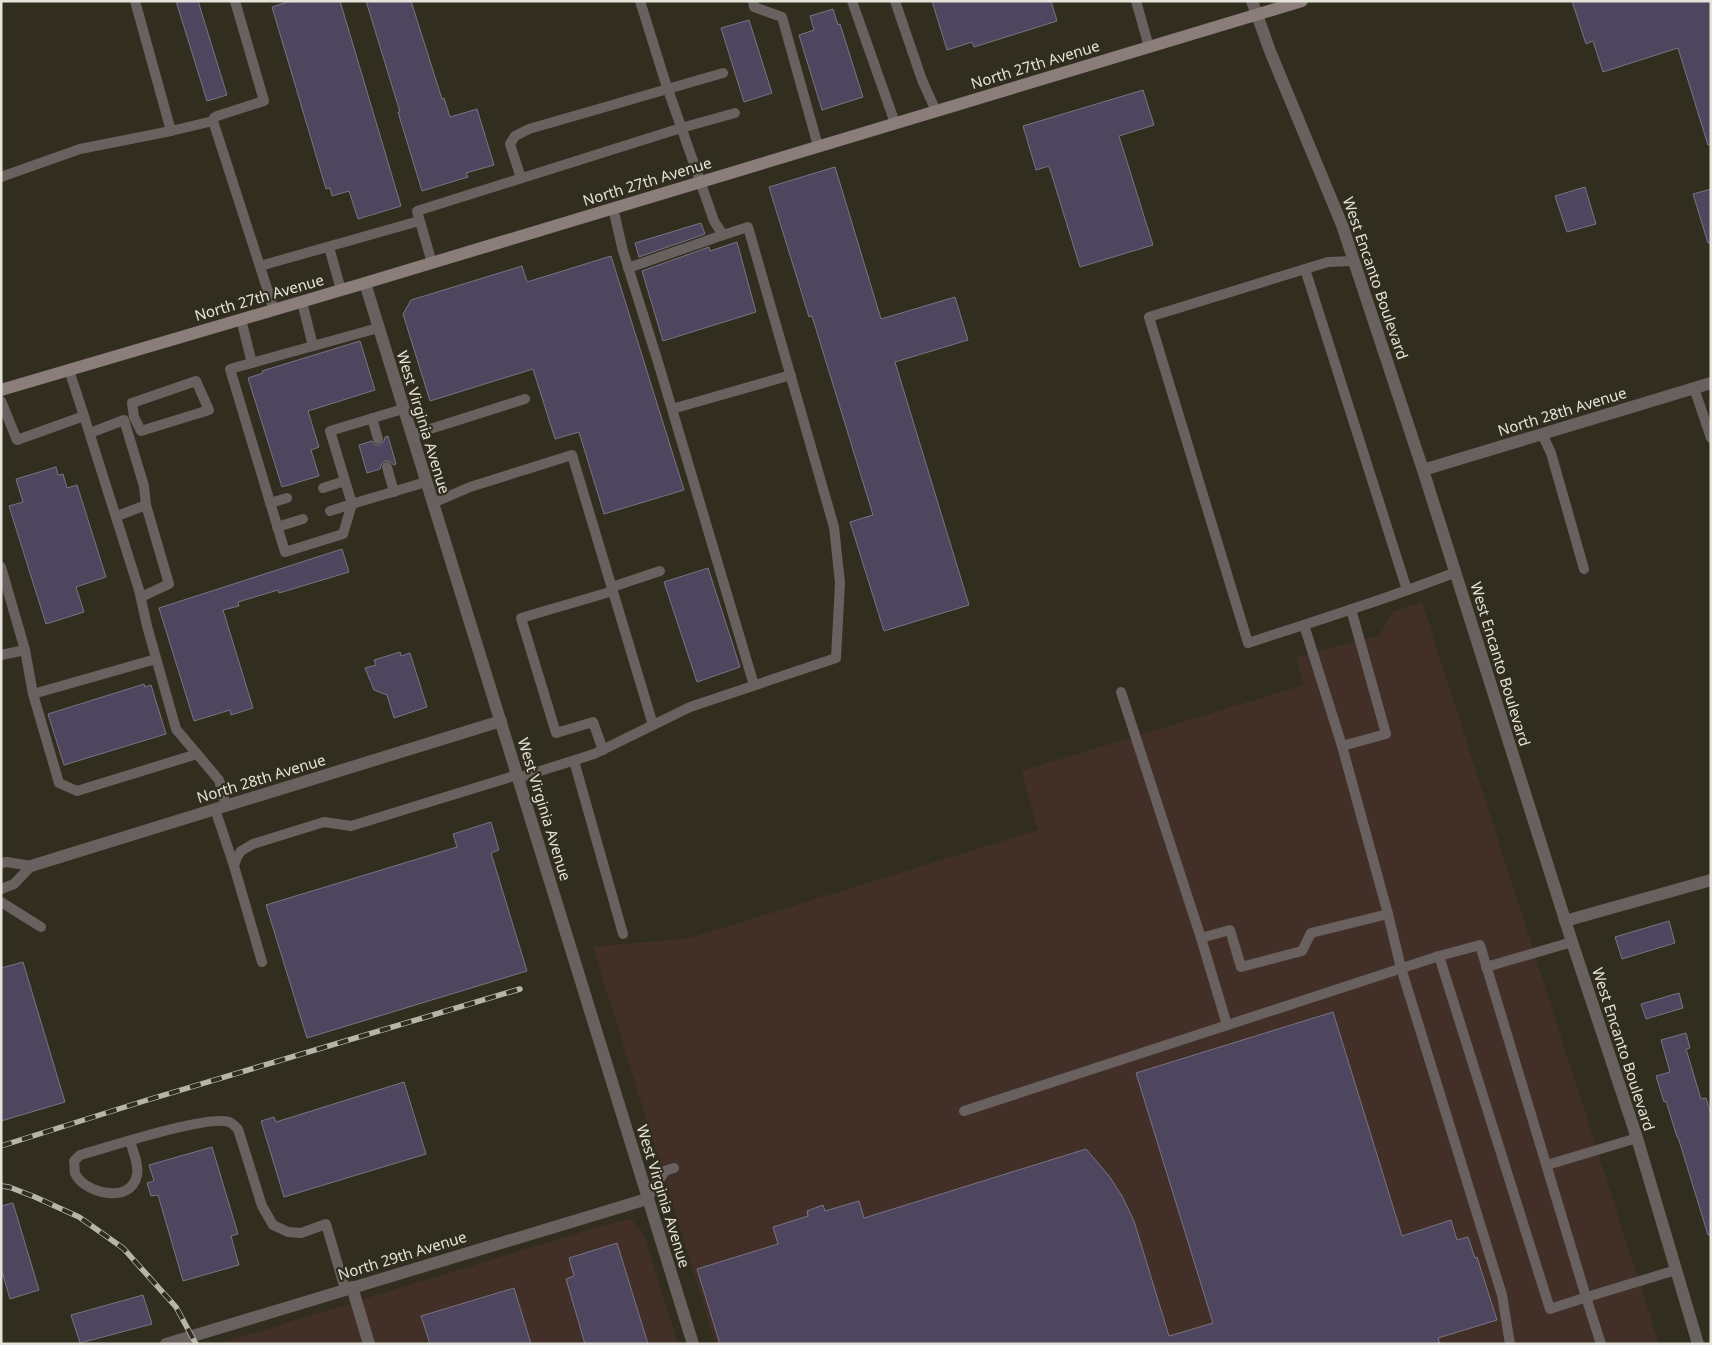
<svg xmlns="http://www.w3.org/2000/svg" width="1712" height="1345" font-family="'Noto Sans',sans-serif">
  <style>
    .industrial { fill: #423028 }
    .building { fill: #4e465e; stroke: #797383 }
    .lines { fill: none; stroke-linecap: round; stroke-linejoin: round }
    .service { stroke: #69615f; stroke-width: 10 }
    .minor { stroke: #69615f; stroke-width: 12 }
    .tertiary { stroke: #69615f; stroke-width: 12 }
    .secondary { stroke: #8b7d7a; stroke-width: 12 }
    .rail-casing { stroke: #b7b5aa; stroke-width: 5.5 }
    .rail { stroke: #312e1f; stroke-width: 4; stroke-dasharray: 11; stroke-linecap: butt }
    .labels { text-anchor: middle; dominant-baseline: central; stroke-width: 4.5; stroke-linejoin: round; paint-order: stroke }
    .street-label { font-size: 15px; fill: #e5e4da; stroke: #312e1f }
  </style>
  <rect width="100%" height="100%" fill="#312e1f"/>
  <!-- industrial -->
  <g class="industrial">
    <polygon points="1422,602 1659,1344 716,1344 593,947 690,938 1038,830 1021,771 1304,685 1296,657 1380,635 1393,611"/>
    <polygon points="631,1219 644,1236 678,1344 218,1344 595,1228"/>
  </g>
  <!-- building -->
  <g class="building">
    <polygon points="176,1 198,1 227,95 207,101"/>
    <polygon points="291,1 340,1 401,206 358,219 349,191 332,196 330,188 326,189 272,7"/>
    <polygon points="366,1 411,1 442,99 444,98 450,117 477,109 494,165 466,173 468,177 422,191 398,112 400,112"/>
    <polygon points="932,1 1051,1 1057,21 974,47 972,42 947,50"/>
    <polygon points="1572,1 1711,1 1711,144 1708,145 1678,48 1603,72 1593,41 1586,44"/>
    <polygon points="833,9 838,25 840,24 863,97 822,110 799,35 814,30 810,16"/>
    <polygon points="749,20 772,93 744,102 721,28"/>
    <polygon points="1143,90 1154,125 1119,136 1153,245 1080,267 1049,166 1036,170 1023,126"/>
    <polygon points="835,167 881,319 955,297 968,340 895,362 969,605 884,631 850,522 873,515 812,316 809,317 769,187"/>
    <polygon points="1585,187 1596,224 1567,232 1555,196"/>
    <polygon points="1711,189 1711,243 1708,243 1693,194"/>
    <polygon points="701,223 705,234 639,257 635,243"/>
    <polygon points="737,242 756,312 663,341 642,271 709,247 710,251"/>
    <polygon points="611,256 684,490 604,514 579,432 555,439 533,369 430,401 403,314 411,300 522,266 527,282"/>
    <polygon points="360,341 375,390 308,411 319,447 311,450 319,476 282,487 248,378 263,373 262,371"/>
    <polygon points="388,436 396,464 394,465 389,461 385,461 381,465 380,469 367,473 359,445 372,441 376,445 380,445 384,441 385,437"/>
    <polygon points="56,467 58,475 63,474 67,488 77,485 106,577 76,587 84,612 46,624 9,506 23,502 16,479"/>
    <polygon points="342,549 349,572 279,593 278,590 238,602 239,606 223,610 253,708 231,715 230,710 194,721 159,608"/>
    <polygon points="708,568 740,667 697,682 664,582"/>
    <polygon points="400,652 401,656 410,653 427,707 394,718 387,695 374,690 365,668 376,665 374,660"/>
    <polygon points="144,684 145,687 151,685 166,734 64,765 48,714"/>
    <polygon points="491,822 499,850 491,853 527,971 307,1038 266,905 457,847 453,834"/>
    <polygon points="1669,921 1675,943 1622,959 1615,937"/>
    <polygon points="23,962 65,1102 1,1121 1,968"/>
    <polygon points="1679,993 1683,1008 1646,1019 1641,1004"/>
    <polygon points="1333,1012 1402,1236 1451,1220 1457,1240 1468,1237 1475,1258 1477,1257 1497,1320 1438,1338 1440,1344 720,1344 697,1269 778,1244 773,1227 808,1216 807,1211 823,1205 825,1211 859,1201 864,1218 1086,1149 1109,1176 1122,1196 1134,1221 1169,1336 1213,1323 1136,1073"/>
    <polygon points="1686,1033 1690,1048 1686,1049 1701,1099 1706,1098 1711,1114 1711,1235 1708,1235 1678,1137 1677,1137 1666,1101 1664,1102 1656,1076 1670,1072 1661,1040"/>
    <polygon points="404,1082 426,1154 284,1197 261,1121 274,1117 276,1122"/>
    <polygon points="212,1147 238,1234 231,1236 239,1265 183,1281 158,1195 151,1196 147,1183 154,1181 149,1165"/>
    <polygon points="13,1203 39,1290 10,1299 1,1268 1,1206"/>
    <polygon points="617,1243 648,1344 585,1344 566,1279 574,1276 569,1258"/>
    <polygon points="514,1288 531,1344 430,1344 421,1316"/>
    <polygon points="143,1295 152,1324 80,1343 71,1315"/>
  </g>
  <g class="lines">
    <!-- service -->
    <g class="service">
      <polyline points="135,1 171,131 213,121"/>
      <polyline points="235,1 264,101 217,116 214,118 213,121 274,310"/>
      <polyline points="753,1 754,7 782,17 818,146"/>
      <polyline points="852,1 895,123"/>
      <polyline points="895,1 922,80 936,111"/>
      <polyline points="1136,1 1149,47"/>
      <polyline points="1,177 80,149 171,131"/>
      <polyline points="521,178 510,144 515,136 529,129 723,73"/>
      <polyline points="613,208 623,251 658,362 754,685"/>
      <polyline points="329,247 341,290"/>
      <polyline points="432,263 417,211 681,128 735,113"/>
      <polyline points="260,266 419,221"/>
      <polyline points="628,268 723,235"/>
      <polyline points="1305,269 1328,262 1353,261"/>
      <polyline points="302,302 313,346"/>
      <polyline points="241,319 252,363"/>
      <polyline points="69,370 84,416"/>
      <polygon points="196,381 209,410 141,431 134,417 132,403"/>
      <polyline points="1694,388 1711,438"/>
      <polyline points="1,401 17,440 84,416 139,590 147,626 176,729 219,780 226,806"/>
      <polyline points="403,409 330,431 352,504 426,482"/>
      <polyline points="672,409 791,375"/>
      <polyline points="372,418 378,439"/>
      <polyline points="90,433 124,420 144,486 146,505"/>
      <polyline points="1542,434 1551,453 1584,569"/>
      <polyline points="411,435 525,399"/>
      <polyline points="387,467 394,492"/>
      <polyline points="323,488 345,481"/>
      <polyline points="270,503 287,498"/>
      <polyline points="433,503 470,487 572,455 653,725"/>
      <polyline points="352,504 343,534 285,552 230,369 378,328"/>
      <polyline points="330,511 352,504"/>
      <polyline points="117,516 146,505 169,584 141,597"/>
      <polyline points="277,527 303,519"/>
      <polyline points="1,567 25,650 33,694"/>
      <polyline points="612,587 660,571"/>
      <path d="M 1407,590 L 1305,269 L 1149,317 L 1248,643 C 1318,620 1388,599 1456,572"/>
      <polyline points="1351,609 1386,734 1342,746 1388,914 1401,968 1502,1295 1510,1344"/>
      <polyline points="1304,625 1342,746"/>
      <polyline points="1,655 25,650"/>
      <polyline points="156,659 33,694 59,783 77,791 197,754"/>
      <polyline points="1121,692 1201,938 1227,1025"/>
      <polyline points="603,750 593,722 556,733 521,618 613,591"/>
      <polyline points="574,761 623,934"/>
      <polyline points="518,778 594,754 690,707 836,658 840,583 834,527 748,227 723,235 714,221 665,81 640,1"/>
      <polyline points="215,809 234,866"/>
      <polyline points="1,863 7,862 31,866"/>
      <polyline points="1,889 14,884 31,866"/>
      <polyline points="1,902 41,927"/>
      <polyline points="1201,938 1230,930 1241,967 1302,951 1311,933 1388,914"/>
      <polyline points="262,962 234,866 237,857 241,851 253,844 324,822 351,826 517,775"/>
      <polyline points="1486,967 1572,942"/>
      <polyline points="964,1111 1439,956"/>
      <path d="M 130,1141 C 133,1152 139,1164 137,1175 C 131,1206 82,1192 75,1173 C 74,1169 75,1164 74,1161 L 80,1155 C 106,1148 209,1114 229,1122 C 232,1123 236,1127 238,1129 L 262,1206 L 273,1225 L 288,1232 L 301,1233 L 326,1224 L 345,1289"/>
      <polyline points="1547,1165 1637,1138"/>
      <polyline points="647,1199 665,1171 674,1168"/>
      <path d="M 1601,1344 L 1586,1297 L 1480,945 L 1439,956 L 1550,1309 C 1592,1295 1634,1283 1676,1270"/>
    </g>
    <!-- minor -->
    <g class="minor">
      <polyline points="1252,1 1270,51 1342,225 1423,470 1572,942 1637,1138 1698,1344"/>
      <polyline points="1423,470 1711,383"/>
      <polyline points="31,866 501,721"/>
      <polyline points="1565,921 1711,880"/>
      <polyline points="352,1287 369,1344"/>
      <polyline points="166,1344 647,1199"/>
    </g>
    <!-- tertiary -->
    <polyline class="tertiary" points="365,283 693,1344"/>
    <!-- secondary -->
    <polyline class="secondary" points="1,390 365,283 1302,1"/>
    <!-- rail casing -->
    <g class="rail-casing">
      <g id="rail">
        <polyline points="1,1146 144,1101 520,989"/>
        <polyline points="1,1186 9,1187 35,1197 79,1217 123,1248 176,1307 196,1344"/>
      </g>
    </g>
    <!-- rail -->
    <use href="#rail" class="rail"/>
  </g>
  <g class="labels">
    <!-- street labels -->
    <g class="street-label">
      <text transform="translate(1035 64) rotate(-17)">North 27th Avenue</text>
      <text transform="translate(647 181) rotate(-17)">North 27th Avenue</text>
      <text transform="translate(1376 278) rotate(71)">West Encanto Boulevard</text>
      <text transform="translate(259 297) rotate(-16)">North 27th Avenue</text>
      <text transform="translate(1562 411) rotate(-17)">North 28th Avenue</text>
      <text transform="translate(424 422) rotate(73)">West Virginia Avenue</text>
      <text transform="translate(1501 664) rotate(73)">West Encanto Boulevard</text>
      <text transform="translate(261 778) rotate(-17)">North 28th Avenue</text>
      <text transform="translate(545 809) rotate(73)">West Virginia Avenue</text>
      <text transform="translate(1624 1049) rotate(72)">West Encanto Boulevard</text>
      <text transform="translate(664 1196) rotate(73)">West Virginia Avenue</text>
      <text transform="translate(402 1255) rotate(-17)">North 29th Avenue</text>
    </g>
  </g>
  <!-- border -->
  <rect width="1712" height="1345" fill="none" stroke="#e5e4da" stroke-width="5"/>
</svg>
